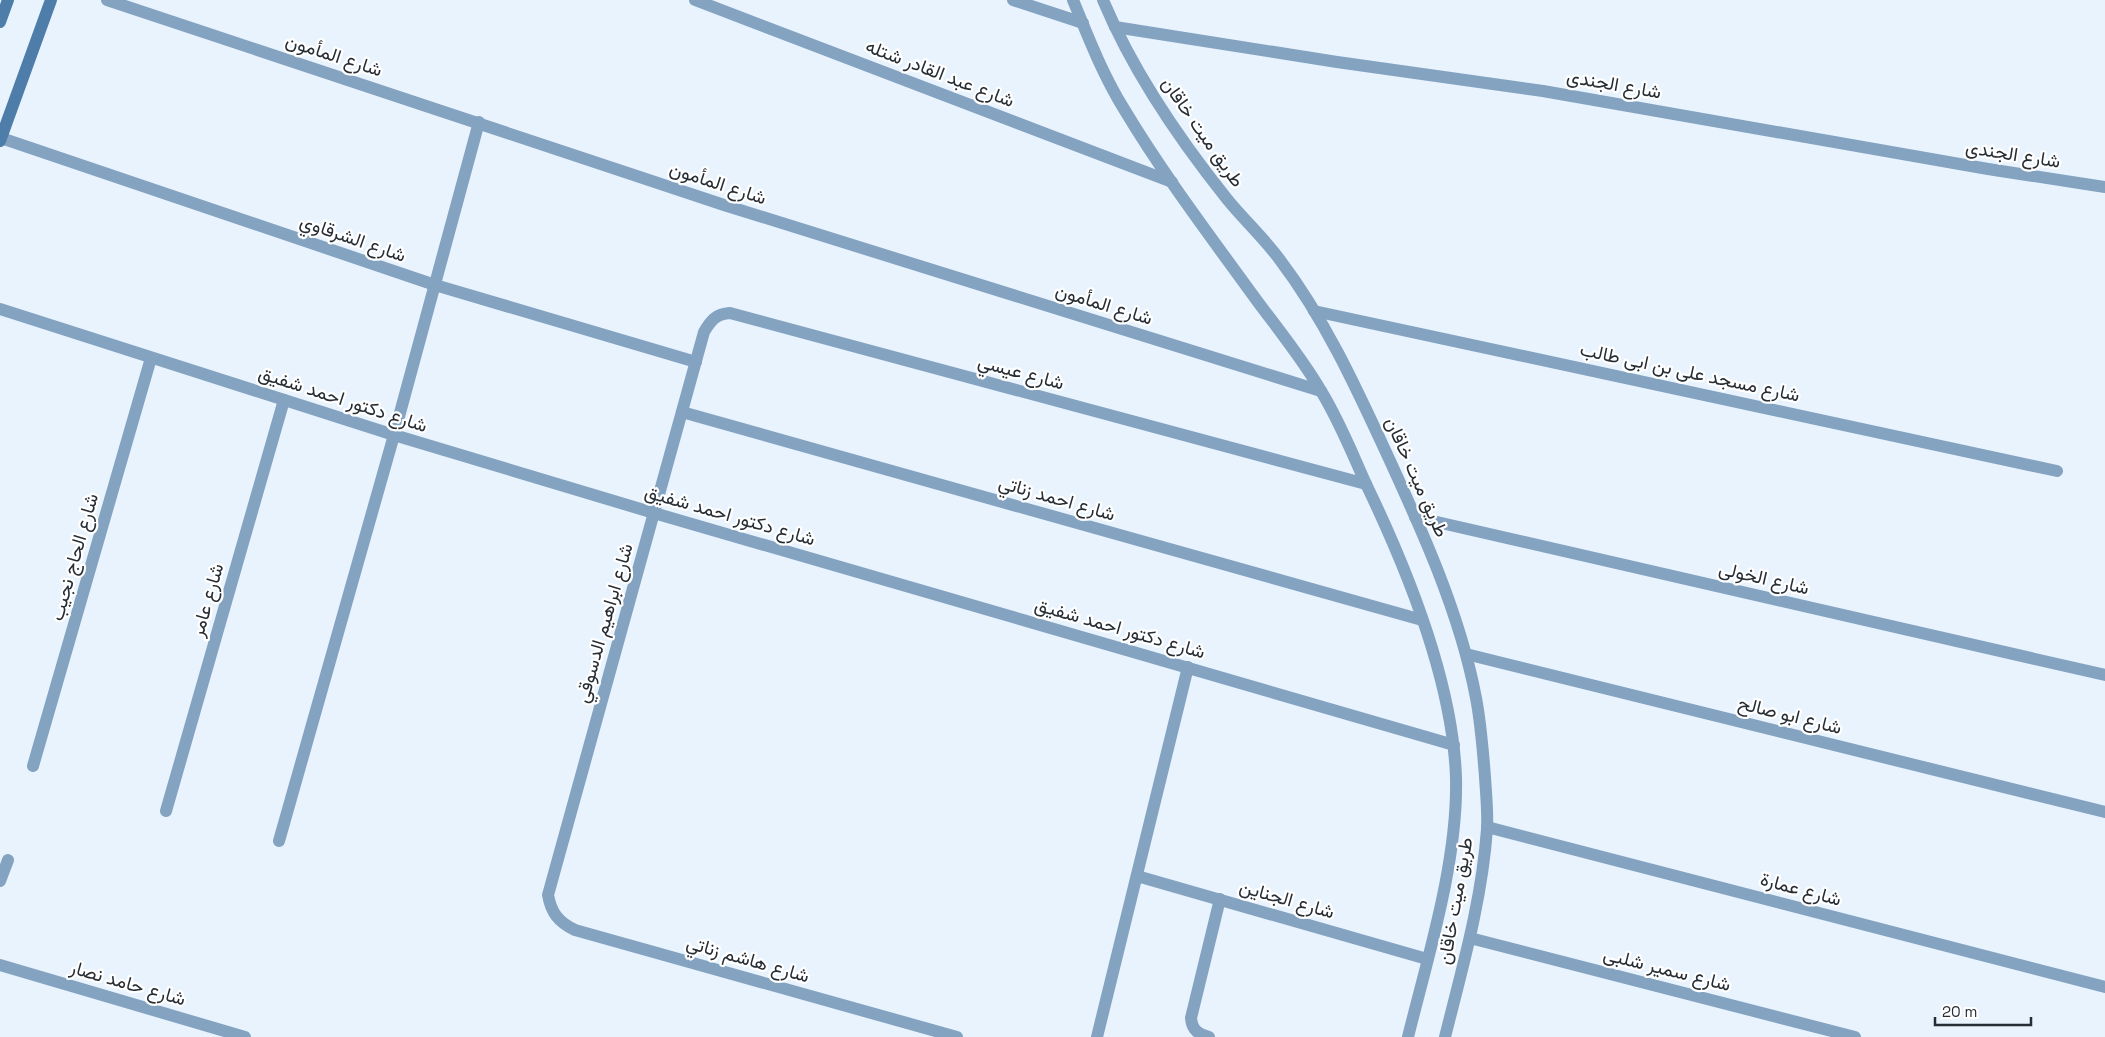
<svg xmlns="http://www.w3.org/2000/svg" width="2105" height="1037" font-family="'Space Grotesk',Vazirmatn,sans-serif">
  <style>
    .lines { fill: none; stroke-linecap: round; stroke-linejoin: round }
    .lane { stroke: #84a3c1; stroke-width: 12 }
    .street { stroke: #84a3c1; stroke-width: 12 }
    .secondary { stroke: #4d7da8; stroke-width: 12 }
    .labels { text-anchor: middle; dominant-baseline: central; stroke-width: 4.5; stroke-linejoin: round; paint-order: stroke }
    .street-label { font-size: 19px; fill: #272d34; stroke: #fff }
  </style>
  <rect width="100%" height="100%" fill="#e8f3fe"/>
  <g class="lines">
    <!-- lane -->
    <polyline class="lane" points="0,881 8,860"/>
    <!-- street -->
    <g class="street">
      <polyline points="107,0 724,205 1321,391"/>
      <polyline points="695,0 1172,182"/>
      <polyline points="1013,0 1083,23"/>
      <path d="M 1073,0 C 1088,37 1103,75 1124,109 C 1163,174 1210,236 1255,298 C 1277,328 1302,358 1321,391 C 1339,420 1352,453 1366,484 C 1407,569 1453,683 1456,778 C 1458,861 1428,956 1408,1037"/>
      <path d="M 1103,0 C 1133,72 1179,139 1227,199 C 1244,220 1264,238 1280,260 C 1324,318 1355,385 1385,450 C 1421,528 1460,613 1476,698 C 1481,724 1483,751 1485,777 C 1486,794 1488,812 1487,829 C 1482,900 1462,969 1445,1037"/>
      <polyline points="1115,27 1337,62 1543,91 1988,169 2105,187"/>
      <polyline points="1,138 435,285 696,362"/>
      <polyline points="0,309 394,435 654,513 1454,745"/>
      <polyline points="1314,311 2057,471"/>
      <polyline points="682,412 1422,620"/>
      <polyline points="1415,517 2105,675"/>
      <polyline points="1466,654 2105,812"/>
      <polyline points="33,766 151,358"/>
      <polyline points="166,811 284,400"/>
      <polyline points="1487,827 2105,987"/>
      <polyline points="279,841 394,435 479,122"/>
      <polyline points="1137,876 1427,959"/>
      <polyline points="1470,938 1855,1037"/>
      <polyline points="0,965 245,1037"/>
      <path d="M 957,1037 L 575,930 C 558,922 551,912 548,895 L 704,332 C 711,320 716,314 730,313 L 1366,484"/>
      <polyline points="1097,1037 1188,667"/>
      <path d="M 1209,1037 C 1198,1034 1192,1030 1191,1018 L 1220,899"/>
    </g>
    <!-- secondary -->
    <g class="secondary">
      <polyline points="0,22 8,0"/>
      <polyline points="0,141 51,0"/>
    </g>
  </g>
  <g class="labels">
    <!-- street labels -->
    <g class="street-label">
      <text transform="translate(334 55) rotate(18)">شارع المأمون</text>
      <text transform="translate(940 73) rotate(21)">شارع عبد القادر شتله</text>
      <text transform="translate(1614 84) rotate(10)">شارع الجندى</text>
      <text transform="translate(1203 132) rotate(55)">طريق ميت خاقان</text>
      <text transform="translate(2013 154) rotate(9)">شارع الجندى</text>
      <text transform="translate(718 183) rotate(18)">شارع المأمون</text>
      <text transform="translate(353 238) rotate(19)">شارع الشرقاوي</text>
      <text transform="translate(1104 304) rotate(17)">شارع المأمون</text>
      <text transform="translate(1021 372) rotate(15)">شارع عيسي</text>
      <text transform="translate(1690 372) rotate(12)">شارع مسجد على بن ابى طالب</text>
      <text transform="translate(343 399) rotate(18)">شارع دكتور احمد شفيق</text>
      <text transform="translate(1417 477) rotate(66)">طريق ميت خاقان</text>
      <text transform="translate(1057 498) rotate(16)">شارع احمد زناتي</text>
      <text transform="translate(730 515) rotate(16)">شارع دكتور احمد شفيق</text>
      <text transform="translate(74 557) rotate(-74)">شارع الحاج نجيب</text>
      <text transform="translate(1764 578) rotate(13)">شارع الخولى</text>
      <text transform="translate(207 600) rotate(-74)">شارع عامر</text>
      <text transform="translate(604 623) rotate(-74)">شارع ابراهيم الدسوقي</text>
      <text transform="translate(1120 628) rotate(16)">شارع دكتور احمد شفيق</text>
      <text transform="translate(1790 715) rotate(14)">شارع ابو صالح</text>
      <text transform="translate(1801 889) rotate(15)">شارع عمارة</text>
      <text transform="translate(1287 899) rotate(16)">شارع الجناين</text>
      <text transform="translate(1455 901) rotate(-80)">طريق ميت خاقان</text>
      <text transform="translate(748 959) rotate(16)">شارع هاشم زناتي</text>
      <text transform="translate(1667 969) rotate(14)">شارع سمير شلبى</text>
      <text transform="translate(128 983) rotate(16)">شارع حامد نصار</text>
    </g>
  </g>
  <!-- scale -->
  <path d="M1935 1017v8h96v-8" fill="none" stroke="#272d34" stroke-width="2.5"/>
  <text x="1942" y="1017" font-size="15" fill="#272d34" stroke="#ffffff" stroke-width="4" paint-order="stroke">20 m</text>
</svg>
